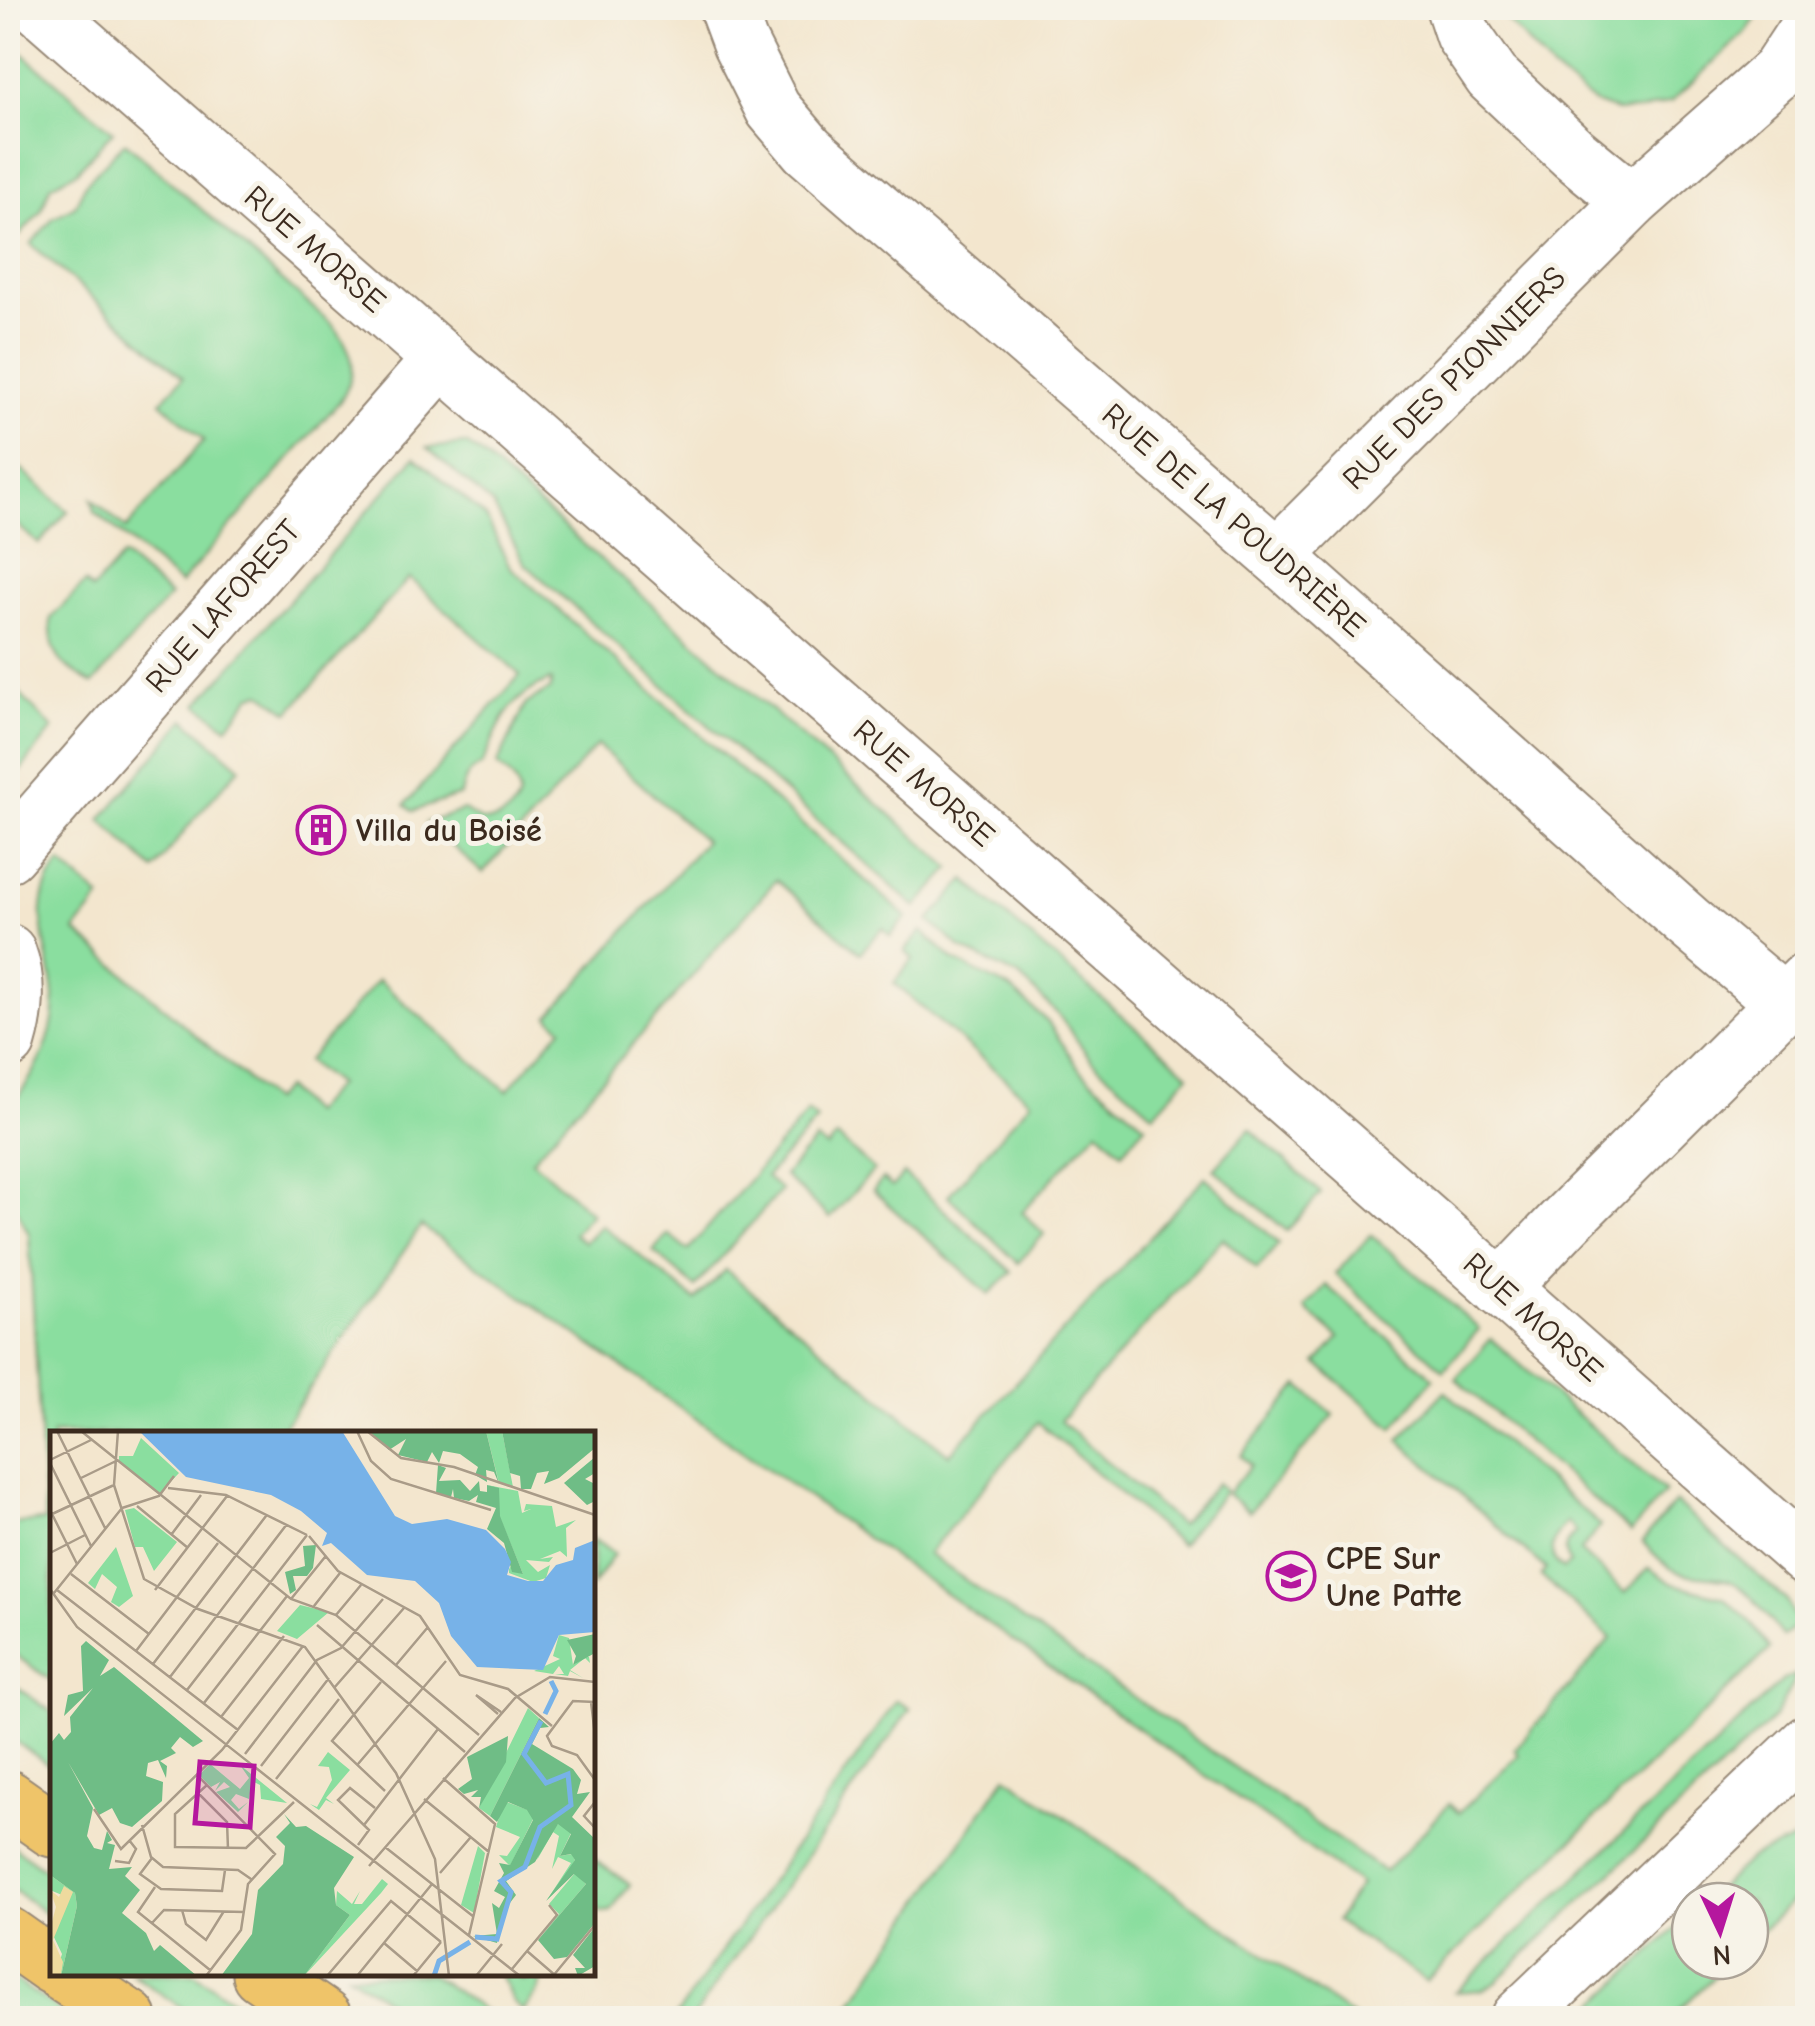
<svg xmlns="http://www.w3.org/2000/svg" width="1815" height="2026" font-family="'Comic Neue',sans-serif">
  <style>
    .green { fill: #8ade9f; stroke: #62845e; stroke-width: 2.5; fill-rule: evenodd }
    .lines { fill: none; stroke-linecap: round; stroke-linejoin: round }
    .minor-casing { stroke: #978876; stroke-width: 59 }
    .primary-casing { stroke: #978876; stroke-width: 59 }
    .minor { stroke: #fff; stroke-width: 55 }
    .primary { stroke: #efc469; stroke-width: 55 }
    .labels { text-anchor: middle; dominant-baseline: central; stroke-width: 10; stroke-linejoin: round; paint-order: stroke }
    .street-label { font-size: 32px; fill: #3b2a1e; stroke: #f7f3e8 }
    .poi-label { font-size: 32px; font-weight: bold; fill: #3b2a1e; stroke: #f7f3e8; text-anchor: start }
    .inset-river { fill: none; stroke: #77b2e8; stroke-width: 5 }
    .inset-road { fill: none; stroke: #a99b88; stroke-width: 2.5 }
    .view { fill: #b5179e; fill-opacity: 0.15; stroke: #b5179e; stroke-width: 5 }
    .inset-edge { fill: none; stroke: #3b2a1e; stroke-width: 5 }
  </style>
  <rect width="100%" height="100%" fill="#f7f3e8"/>
  <filter id="ink" filterUnits="userSpaceOnUse"><feTurbulence type="fractalNoise" baseFrequency=".01" numOctaves="2"/><feDisplacementMap in="SourceGraphic" scale="20" xChannelSelector="R" yChannelSelector="G"/><feConvolveMatrix kernelMatrix="1 2 1 2 8 2 1 2 1" color-interpolation-filters="sRGB"/></filter>
  <filter id="wash" filterUnits="userSpaceOnUse"><feTurbulence type="fractalNoise" baseFrequency=".0048" numOctaves="4" result="noise"/><feDisplacementMap in="SourceGraphic" scale="40" xChannelSelector="R" yChannelSelector="G"/><feGaussianBlur stdDeviation="2.25" result="paint"/><feColorMatrix in="noise" values="0 0 0 0 0 0 0 0 0 0 0 0 0 0 0 0 0 1.4 0 .05"/><feComposite in="paint" operator="in"/></filter>
  <g filter="url(#wash)">
    <rect width="100%" height="100%" fill="#f3e6ce"/>
    <!-- green -->
    <g class="green">
      <polygon points="1504,8 1763,8 1746,32 1671,102 1644,110 1617,111 1595,104 1551,69 1507,20"/>
      <polygon points="8,41 113,131 76,172 51,185 41,211 20,235 8,223"/>
      <path d="M 125,142 L 334,326 C 355,355 359,370 340,401 L 180,584 L 95,512 L 92,499 L 126,529 L 204,440 L 161,402 L 183,377 L 31,244 L 53,218 L 75,206 L 86,183 Z"/>
      <polygon points="466,444 481,454 951,868 916,907 525,564 493,505 427,448"/>
      <path d="M 415,457 L 486,517 L 510,567 L 907,917 L 890,936 L 883,928 L 860,953 L 776,880 L 532,1160 L 591,1213 L 573,1234 L 584,1242 L 601,1225 L 695,1300 L 726,1270 L 949,1455 L 1205,1177 L 1279,1243 L 1257,1269 L 1223,1238 L 1060,1421 L 1180,1525 L 1217,1483 L 1225,1491 L 1180,1545 L 1038,1422 L 928,1554 L 1385,1872 L 1449,1804 L 1459,1813 L 1519,1755 L 1515,1749 L 1611,1638 L 1541,1576 L 1546,1569 L 1399,1440 L 1445,1391 L 1601,1526 L 1580,1551 L 1625,1593 L 1649,1568 L 1673,1584 L 1723,1597 L 1747,1618 L 1770,1649 L 1426,1981 L 1336,1921 L 1360,1884 L 421,1226 L 279,1433 L 52,1434 L 52,1681 L 8,1650 L 8,1524 L 45,1521 L 29,1234 L 8,1194 L 8,1109 C 29,1084 47,1054 53,1020 C 62,965 18,913 61,863 L 101,898 L 75,931 L 272,1101 L 285,1088 L 311,1113 L 337,1085 L 307,1061 L 378,980 L 507,1091 L 562,1028 L 549,1016 L 705,841 L 597,745 L 483,873 L 426,823 L 464,810 C 471,814 479,821 486,821 C 495,822 502,817 509,812 C 530,794 514,777 497,765 L 526,704 L 551,689 L 551,680 C 506,698 500,724 482,765 C 467,772 464,780 461,795 L 413,811 L 405,805 L 520,675 L 409,578 L 289,712 L 262,693 L 252,695 L 227,727 L 198,704 ZM 1567,1522 L 1576,1532 C 1564,1543 1563,1549 1570,1563 L 1563,1569 C 1543,1554 1553,1537 1567,1522 Z"/>
      <polygon points="8,458 68,511 39,544 8,517"/>
      <path d="M 123,556 L 170,596 L 93,684 C 62,667 49,656 51,618 L 85,583 L 92,590 Z"/>
      <polygon points="8,670 11,672 20,694 53,729 8,786"/>
      <polygon points="185,719 240,767 194,819 154,870 101,820"/>
      <polygon points="965,880 1189,1074 1154,1114 1092,1061 1058,1014 1020,977 962,949 929,921"/>
      <polygon points="922,931 953,960 1011,989 1048,1022 1080,1070 1145,1125 1122,1152 1098,1129 1022,1212 1044,1234 1018,1263 948,1196 1031,1101 894,983 913,959 905,951"/>
      <polygon points="808,1112 817,1120 766,1177 781,1190 695,1287 653,1251 668,1234 688,1250"/>
      <polygon points="1250,1129 1321,1193 1287,1231 1214,1169"/>
      <polygon points="837,1137 874,1170 830,1218 784,1176 816,1140 827,1148"/>
      <polygon points="904,1174 1012,1272 989,1294 873,1191 883,1179 892,1187"/>
      <polygon points="1371,1235 1479,1329 1444,1370 1335,1274"/>
      <polygon points="1326,1285 1434,1378 1393,1428 1317,1363 1339,1338 1305,1309"/>
      <polygon points="1491,1339 1665,1492 1631,1532 1456,1379"/>
      <polygon points="1299,1385 1334,1415 1249,1512 1227,1494 1251,1465 1241,1456"/>
      <path d="M 1675,1502 L 1787,1601 L 1798,1624 L 1783,1637 C 1769,1620 1754,1595 1734,1583 C 1715,1573 1690,1580 1672,1569 C 1661,1562 1651,1550 1642,1542 Z"/>
      <polygon points="593,1539 614,1554 593,1585"/>
      <polygon points="1797,1675 1775,1717 1497,1981 1482,1990 1456,1992 1784,1679"/>
      <polygon points="8,1681 52,1712 52,1767 8,1736"/>
      <polygon points="897,1700 910,1709 693,2018 675,2018"/>
      <polygon points="1006,1776 1353,2017 1355,2018 842,2018"/>
      <polygon points="1796,1839 1807,1840 1807,1887 1750,1942 1750,1901 1705,1901 1752,1857"/>
      <polygon points="8,1843 52,1874 52,1918 8,1886"/>
      <polygon points="593,1859 630,1884 611,1911 602,1912 593,1905"/>
      <polygon points="1690,1915 1690,1961 1730,1961 1671,2018 1581,2018"/>
      <polygon points="132,1974 195,1974 259,2018 197,2018"/>
      <polygon points="348,1974 430,1974 495,2018 413,2018"/>
      <polygon points="500,1974 520,1974 521,1980 534,1977 534,1974 543,1974 538,1992 523,2011 513,2002"/>
      <polygon points="8,1975 70,2018 8,2018"/>
    </g>
  </g>
  <g filter="url(#ink)">
    <g class="lines">
      <!-- minor casing -->
      <g class="minor-casing">
        <g id="minor">
          <polyline points="40,8 1377,1178 1808,1559"/>
          <polyline points="727,8 740,43 773,109 808,150 1277,556 1688,922 1783,1002"/>
          <polyline points="1454,8 1463,35 1492,77 1573,153 1632,201"/>
          <polyline points="1277,556 1632,201 1779,71 1808,27"/>
          <polyline points="8,854 441,359"/>
          <path d="M 8,952 C 19,982 17,1011 8,1041"/>
          <polyline points="1501,1288 1566,1220 1808,979"/>
          <polyline points="1519,2018 1808,1743"/>
        </g>
      </g>
      <!-- primary casing -->
      <g class="primary-casing">
        <g id="primary">
          <polyline points="8,1798 52,1829"/>
          <polyline points="8,1935 52,1966"/>
          <polyline points="63,1974 129,2018"/>
          <polyline points="260,1974 324,2018"/>
        </g>
      </g>
      <!-- minor -->
      <use href="#minor" class="minor"/>
      <!-- primary -->
      <use href="#primary" class="primary"/>
    </g>
  </g>
  <!-- icons -->
  <defs>
    <g id="building-ring" transform="scale(2.5)"><circle r="9.5" fill="#f7f3e8" stroke="#b5179e" stroke-width="1.5"/><path d="M-4-6H4V6H1V3H-1V6H-4ZM-2.5-4.3h1.7v1.8h-1.7ZM.8-4.3h1.7v1.8H.8ZM-2.5-1h1.7V.8h-1.7ZM.8-1h1.7V.8H.8Z" fill="#b5179e"/></g>
    <g id="school-ring" transform="scale(2.5)"><circle r="9.5" fill="#f7f3e8" stroke="#b5179e" stroke-width="1.5"/><path d="M0-5L7-2L0 1L-7-2ZM-4 1L0 2.5L4 1V4Q0 6-4 4Z" fill="#b5179e"/></g>
  </defs>
  <g fill-rule="evenodd">
    <use href="#building-ring" x="321" y="830"/>
    <use href="#school-ring" x="1291" y="1576"/>
  </g>
  <g class="labels">
    <!-- street labels -->
    <g class="street-label">
      <text transform="translate(315 249) rotate(41)">RUE MORSE</text>
      <text transform="translate(1454 378) rotate(-45)">RUE DES PIONNIERS</text>
      <text transform="translate(1234 520) rotate(41)">RUE DE LA POUDRIÈRE</text>
      <text transform="translate(223 606) rotate(-49)">RUE LAFOREST</text>
      <text transform="translate(924 783) rotate(41)">RUE MORSE</text>
      <text transform="translate(1533 1317) rotate(42)">RUE MORSE</text>
    </g>
    <!-- poi labels -->
    <g class="poi-label">
      <text x="356" y="830">Villa du Boisé</text>
      <text x="1326" y="1558">CPE Sur<tspan x="1326" dy="37">Une Patte</tspan></text>
    </g>
  </g>
  <!-- overview -->
  <g transform="translate(50 1431)">
    <rect width="545" height="545" fill="#f3e6ce"/>
    <path d="M 436,0 L 452,0 L 463,56 L 449,52 ZM 91,7 L 129,42 L 109,63 L 69,31 L 69,25 L 83,25 ZM 437,54 L 468,60 L 472,82 L 481,78 L 474,80 L 476,73 L 502,75 L 506,96 L 526,89 L 516,97 L 517,126 L 510,120 L 490,128 L 503,126 L 499,131 L 476,129 L 488,141 L 500,134 L 496,147 L 483,151 L 459,142 L 459,138 L 463,133 L 473,143 L 449,84 L 449,58 ZM 84,77 L 127,111 L 104,140 L 93,116 L 85,116 L 75,79 ZM 66,116 L 83,165 L 69,176 L 61,171 L 67,156 L 52,143 L 45,158 L 38,152 ZM 250,174 L 279,181 L 247,208 L 227,200 ZM 509,204 L 519,207 L 523,234 L 535,226 L 539,226 L 540,232 L 535,227 L 520,239 L 533,247 L 520,240 L 518,245 L 505,243 L 514,243 L 509,235 L 503,243 L 484,240 L 510,228 L 503,225 ZM 478,277 L 489,287 L 440,385 L 429,377 ZM 278,321 L 300,339 L 276,367 L 284,373 L 276,369 L 269,379 L 260,373 L 267,376 L 282,349 L 279,336 L 268,335 ZM 160,333 L 190,358 L 199,347 L 190,334 L 237,372 L 211,368 L 210,354 L 202,350 L 199,368 L 186,363 L 181,369 L 189,378 L 198,371 L 188,381 L 166,361 L 180,356 L 174,351 L 165,360 L 170,351 L 161,356 L 149,344 ZM 454,370 L 486,382 L 460,435 L 449,424 L 457,425 L 470,406 L 446,396 ZM 509,392 L 521,402 L 510,425 L 522,423 L 525,429 L 511,455 L 497,469 L 521,432 L 508,426 L 502,438 L 509,405 L 503,401 L 487,429 L 496,403 ZM 428,415 L 435,422 L 424,482 L 411,474 ZM 525,442 L 536,453 L 488,509 L 509,483 L 499,473 ZM 0,444 L 25,462 L 27,475 L 11,545 L 5,545 L 12,523 L 3,504 L 19,467 L 0,459 ZM 332,448 L 338,453 L 331,462 L 254,545 L 300,484 L 286,474 L 287,460 L 302,473 L 310,460 L 304,473 L 312,473 Z" fill="#8ade9f"/>
    <path d="M 319,0 L 436,0 L 449,53 L 444,41 L 436,39 L 437,51 L 425,44 L 428,36 L 410,23 L 393,20 L 389,32 L 382,21 L 377,31 L 348,24 L 356,8 L 339,19 ZM 452,0 L 545,0 L 545,17 L 509,47 L 494,53 L 499,40 L 487,42 L 481,58 L 471,58 L 470,45 L 460,42 ZM 545,26 L 545,42 L 535,48 L 545,53 L 545,70 L 537,74 L 514,52 ZM 388,34 L 396,37 L 389,50 L 410,49 L 420,60 L 429,50 L 430,60 L 437,61 L 437,54 L 449,57 L 450,85 L 473,143 L 462,141 L 454,112 L 437,98 L 446,77 L 426,71 L 428,64 L 419,70 L 404,67 L 403,58 L 401,66 L 386,62 ZM 266,114 L 263,137 L 257,145 L 243,145 L 246,159 L 240,163 L 235,141 L 255,135 L 253,115 ZM 545,203 L 545,222 L 523,234 L 526,225 L 517,209 ZM 36,210 L 59,229 L 50,245 L 64,236 L 153,310 L 143,316 L 130,306 L 121,317 L 126,322 L 110,330 L 117,335 L 116,347 L 108,329 L 98,332 L 96,345 L 113,351 L 112,370 L 82,396 L 70,392 L 62,377 L 49,384 L 18,331 L 43,377 L 37,405 L 44,417 L 52,419 L 57,400 L 62,409 L 57,412 L 65,414 L 59,438 L 82,436 L 75,445 L 90,459 L 72,482 L 96,502 L 104,520 L 110,514 L 147,545 L 11,545 L 27,475 L 25,462 L 0,444 L 0,313 L 9,302 L 14,309 L 21,301 L 20,286 L 43,257 L 14,285 L 18,264 L 33,260 L 31,215 ZM 489,287 L 499,296 L 490,297 L 482,313 L 523,338 L 531,349 L 527,363 L 540,361 L 522,386 L 545,408 L 545,492 L 517,526 L 504,528 L 488,509 L 536,453 L 524,443 L 496,470 L 525,429 L 521,423 L 510,425 L 521,403 L 508,393 L 485,431 L 456,450 L 466,464 L 453,481 L 447,512 L 423,505 L 447,503 L 442,472 L 449,477 L 455,466 L 444,460 L 454,442 L 449,432 L 460,434 L 483,389 L 477,379 L 458,371 L 447,391 L 440,385 ZM 458,305 L 456,331 L 429,377 L 431,366 L 421,366 L 428,359 L 414,363 L 408,358 L 422,348 L 417,326 ZM 234,383 L 246,396 L 256,395 L 304,426 L 284,457 L 286,474 L 300,484 L 254,545 L 171,545 L 202,503 L 208,459 L 233,433 L 235,415 L 226,406 L 240,392 ZM 545,496 L 545,535 L 528,545 L 525,537 L 535,537 L 523,524 Z" fill="#6fbd86"/>
    <path d="M 14,455 L 23,461 L 3,509 L 13,531 L 11,543 L 0,545 L 0,498 L 6,476 L 0,459 L 9,466 Z" fill="#eeda9e"/>
    <path d="M 89,0 L 292,0 L 345,85 L 362,93 L 397,88 L 436,99 L 455,118 L 461,131 L 457,144 L 478,150 L 493,150 L 506,134 L 523,129 L 525,117 L 545,109 L 545,201 L 509,204 L 493,239 L 427,236 L 401,205 L 389,172 L 365,150 L 317,144 L 281,112 L 272,115 L 277,102 L 251,80 L 221,64 L 136,46 Z" fill="#77b2e8"/>
    <path class="inset-river" d="M 495,283 L 506,260 L 501,250M 425,506 L 447,508 L 461,461 L 451,450 L 475,436 L 490,396 L 521,374 L 518,343 L 496,352 L 474,323 L 491,290M 384,545 L 389,530 L 420,511"/>
    <path class="inset-road" d="M 7,0 L 55,97M 31,0 L 241,168 L 286,184 L 429,304M 68,0 L 64,54 L 94,148 L 148,178 L 255,216 L 346,342 L 385,428 L 399,545M 307,0 L 321,30 L 341,48 L 441,79M 317,0 L 351,27 L 404,36 L 545,84M 0,29 L 41,9M 0,32 L 41,115M 31,47 L 66,30M 118,57 L 176,64 L 257,104M 87,75 L 138,117M 72,77 L 109,65 L 124,45M 0,79 L 27,133M 0,84 L 64,54M 121,104 L 151,64M 259,105 L 288,140 L 370,185 L 410,244 L 458,258 L 502,295M 0,122 L 35,104M 21,143 L 99,203M 0,158 L 27,196 L 470,545M 7,159 L 188,299M 105,159 L 177,65M 4,162 L 72,77M 241,168 L 275,126M 264,175 L 290,142M 286,184 L 311,154M 267,194 L 415,321M 86,220 L 168,112M 103,233 L 216,85M 346,234 L 378,196M 120,246 L 237,93M 331,251 L 282,310 L 335,360M 284,257 L 354,177M 137,259 L 257,104M 541,271 L 545,304M 545,271 L 523,270 L 497,305 L 502,315 L 527,324 L 545,349M 154,272 L 237,165M 448,283 L 426,264 L 451,281M 171,286 L 234,205M 195,323 L 267,229 L 291,217 L 333,168M 308,333 L 396,230M 211,335 L 279,247M 146,343 L 225,423 L 198,453 L 191,499 L 156,545M 393,347 L 445,393 L 419,504M 226,348 L 289,268M 157,354 L 125,383 L 125,416 L 196,417 L 244,371M 148,362 L 177,391 L 178,418M 374,368 L 439,421M 545,371 L 534,385 L 545,397M 44,378 L 71,418 L 172,319 L 253,215M 92,394 L 101,426 L 113,436 L 188,439 L 201,448M 314,394 L 388,298M 308,414 L 319,399 L 288,369 L 300,357 L 325,377M 335,416 L 424,486M 102,427 L 90,443 L 111,458 L 172,460 L 175,439M 65,430 L 79,432 L 86,418 L 79,409M 319,435 L 465,267 L 500,246 L 545,251M 390,442 L 420,407M 105,456 L 88,481 L 160,539M 132,479 L 136,493 L 156,509 L 174,480M 102,492 L 114,479 L 194,481M 334,512 L 367,540M 477,520 L 506,545M 462,538 L 507,484 L 499,474M 277,545 L 341,470 L 391,511M 307,545 L 382,453M 363,545 L 391,511M 426,545 L 452,513M 503,545 L 545,494"/>
    <path class="view" d="M 150,331 L 204,335 L 200,396 L 145,392 Z"/>
    <rect width="545" height="545" class="inset-edge"/>
  </g>
  <!-- margin -->
  <rect width="1815" height="2026" fill="none" stroke="#f7f3e8" stroke-width="40"/>
  <!-- north arrow -->
  <g transform="translate(1720 1931) rotate(176)"><circle r="48" fill="#f7f3e8" stroke="#aca397" stroke-width="2.5"/>
  <path d="M0-8L18 38L0 25L-18 38Z" fill="#b5179e"/>
  <text y="-15" font-size="28" font-weight="bold" text-anchor="middle" fill="#3b2a1e">N</text>
  </g>
</svg>
